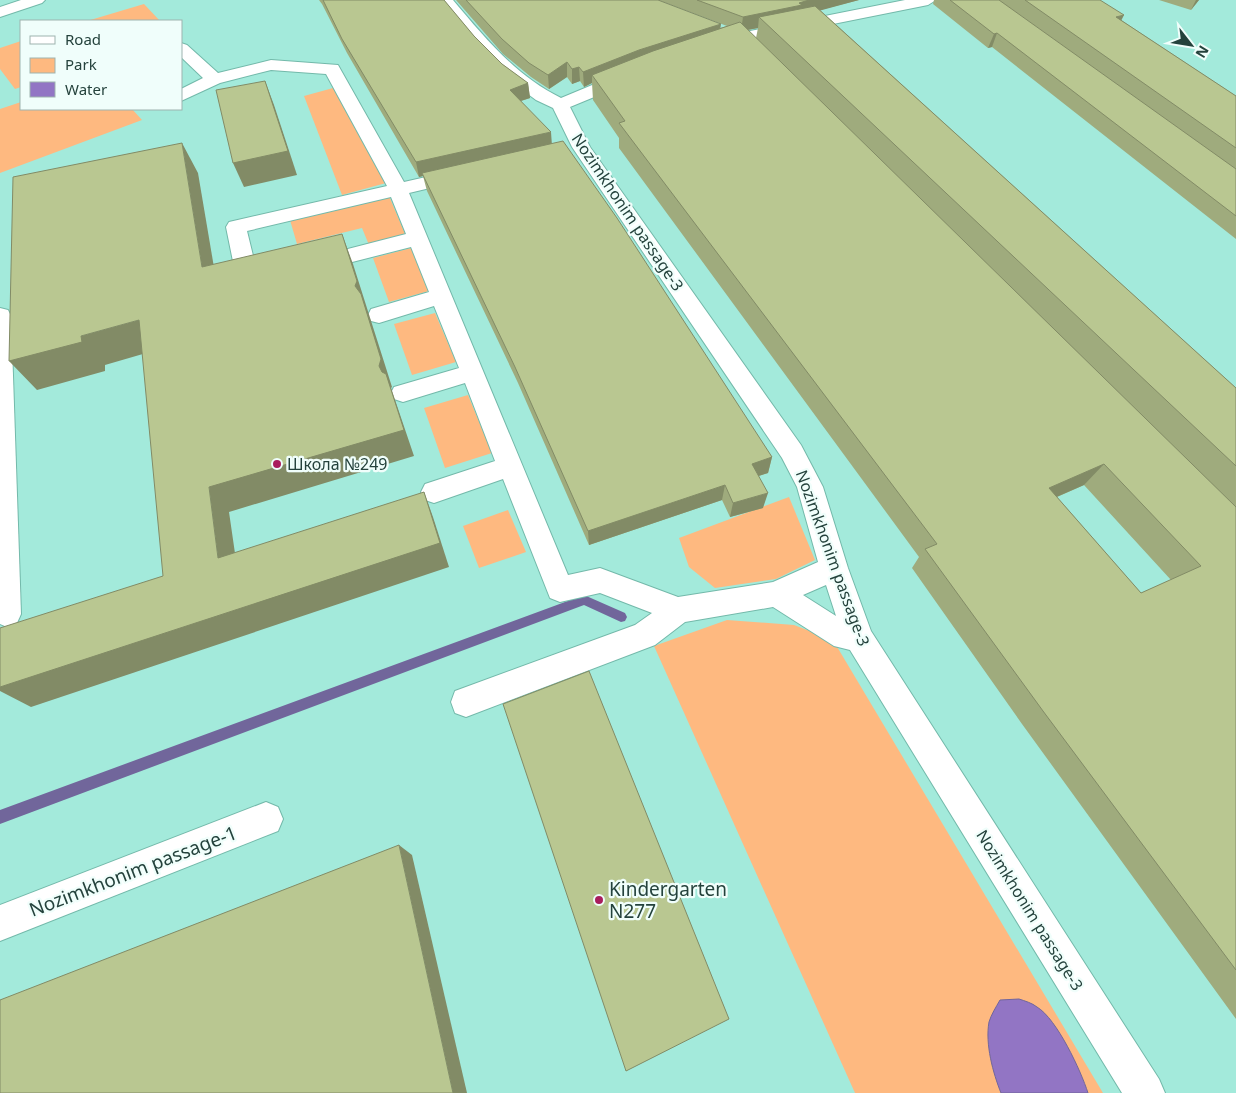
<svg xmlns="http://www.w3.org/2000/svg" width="1236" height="1093" font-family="'Noto Sans',sans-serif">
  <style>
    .green { fill: #feb980 }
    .water { fill: #9275c4; stroke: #71669b }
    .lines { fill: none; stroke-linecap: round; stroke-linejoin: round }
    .stream { fill: #71669b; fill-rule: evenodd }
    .minor-casing { stroke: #73b9aa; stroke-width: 2 }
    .minor { fill: #fff; fill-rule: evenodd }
    .wall { fill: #9fab7d; fill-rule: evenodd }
    .shaded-wall { fill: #828b66 }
    .building { fill: #b9c791; stroke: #828b66; fill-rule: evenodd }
    .poi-dot { fill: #a91d5d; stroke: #f0fefb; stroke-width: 2 }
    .labels { text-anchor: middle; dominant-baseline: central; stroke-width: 4.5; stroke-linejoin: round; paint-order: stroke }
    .street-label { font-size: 16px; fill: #24423c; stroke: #f0fefb }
    .poi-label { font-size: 16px; fill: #24423c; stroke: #f0fefb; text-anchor: start }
    .near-street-label { font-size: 19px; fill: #24423c; stroke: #f0fefb }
    .near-poi-label { font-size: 19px; fill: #24423c; stroke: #f0fefb; text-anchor: start }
  </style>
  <rect width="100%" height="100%" fill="#a3eadb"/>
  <!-- green -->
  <g class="green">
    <polygon points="144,4 160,21 87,21"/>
    <polygon points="21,41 21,87 15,89 0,69 0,48"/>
    <polygon points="333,88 386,183 342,195 304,96"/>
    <polygon points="21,102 21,109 132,109 142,120 0,173 0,109"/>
    <polygon points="389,196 406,236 369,245 362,228 297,244 290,220"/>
    <polygon points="411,248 429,291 389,302 373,258"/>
    <polygon points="435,313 456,362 412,375 394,324"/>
    <polygon points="468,395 492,453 445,468 424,408"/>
    <polygon points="789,497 815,560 776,579 715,588 689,567 679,538"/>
    <polygon points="508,510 526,552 479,568 463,526"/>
    <polygon points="727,620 794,625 833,640 1103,1093 855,1093 654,646"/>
  </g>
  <!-- water -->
  <path class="water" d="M 1019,999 C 1025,1001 1032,1003 1037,1007 C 1057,1019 1081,1071 1088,1093 L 1001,1093 C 993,1073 985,1044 989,1022 C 991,1015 996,1007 1000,1000 Z"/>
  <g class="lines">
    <!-- stream -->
    <polygon class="stream" points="584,595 625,613 627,617 625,621 621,622 584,605 0,824 0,810"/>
    <!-- minor casing -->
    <g class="minor-casing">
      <g id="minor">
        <polygon points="21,0 45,0 42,3 0,17 0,7"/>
        <path d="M 437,0 L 453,0 C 485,38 516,76 561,98 L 621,73 L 633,73 L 636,77 L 633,81 L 570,107 L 590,147 L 801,445 L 823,487 L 848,568 L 871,631 L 1159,1079 L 1165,1093 L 1122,1093 L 850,650 L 834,646 L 773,607 L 685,622 L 655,645 L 466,717 L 455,713 L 451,702 L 455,691 L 635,625 L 652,613 L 600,593 L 560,602 L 550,598 L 503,479 L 434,503 L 425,500 L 421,492 L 425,484 L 495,461 L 465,383 L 403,402 L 394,399 L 391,393 L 394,387 L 459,368 L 434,306 L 379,323 L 371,321 L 368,315 L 371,309 L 429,292 L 411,247 L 313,272 L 305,270 L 302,265 L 305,260 L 406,234 L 391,197 L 247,231 L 257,272 L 270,273 L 273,278 L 270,283 C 259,286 251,289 240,286 L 237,281 L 226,227 L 229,222 L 387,186 L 326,74 L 271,70 L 220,83 L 181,101 L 181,89 L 203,78 L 181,57 L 181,43 L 187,45 L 218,73 L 271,60 L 338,65 L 404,182 L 461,169 L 468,171 L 471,175 L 468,179 L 409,193 L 568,575 L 600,568 L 678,597 L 773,582 L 818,562 L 797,487 L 782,458 L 572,147 L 553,108 L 536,100 L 505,77 L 477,49 ZM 826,585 L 836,616 L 803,595 Z"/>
        <polygon points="905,0 936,0 928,5 743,42 717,50 709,45 711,42 740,33"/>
        <polygon points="0,308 8,310 11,316 21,614 17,623 7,627 0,624"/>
        <polygon points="266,802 278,807 283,819 278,831 0,941 0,905"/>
      </g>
    </g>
    <!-- minor -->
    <use href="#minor" class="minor"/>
  </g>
  <!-- wall -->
  <g class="wall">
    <polygon points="319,0 444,0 474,36 502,64 528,83 530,98 521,101 552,144 772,457 768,473 759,476 763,508 730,517 722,500 589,545 518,383 427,191 423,176 419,177 347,53 322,4"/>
    <path d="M 456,0 L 658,0 L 720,28 L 727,26 L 658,0 L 859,0 L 820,10 L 1236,388 L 1236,1019 L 1022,724 L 912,568 L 919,557 L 619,148 L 619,138 L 593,100 L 592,83 L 584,87 L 580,81 L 572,84 L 567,77 L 549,89 L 531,77 L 503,54 ZM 758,28 L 756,38 L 748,30 ZM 1084,485 L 1171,580 L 1141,593 L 1057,497 Z"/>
    <polygon points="934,0 1100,0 1121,20 1236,96 1236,239 992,47 988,48 933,4"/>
    <polygon points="1159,0 1199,0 1191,10"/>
  </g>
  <!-- shaded-wall -->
  <g class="shaded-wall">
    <polygon points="809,0 859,0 800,16 759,17 758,28 741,31 743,17"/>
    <polygon points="1196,0 1199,0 1191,10"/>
    <polygon points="1124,15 1117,29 1116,17"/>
    <polygon points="721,24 719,38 592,75 592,83 584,87 583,72 639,50"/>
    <polygon points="997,33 992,47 988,48 994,34"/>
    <polygon points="567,62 567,77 549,89 548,75"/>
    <polygon points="579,67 580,81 572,84 572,69"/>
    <polygon points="265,81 274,105 297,175 244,187 233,163"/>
    <polygon points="528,83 530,98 511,104 510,90"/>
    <polygon points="551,132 552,146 422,173 423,176 419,177 416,162"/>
    <polygon points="182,143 198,173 219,297 202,267"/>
    <polygon points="342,234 353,264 392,387 391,388 414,456 229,512 239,581 218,558 209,487 379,366 355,286"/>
    <polygon points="139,320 160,349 105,365 105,371 37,390 9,361 81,336"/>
    <polygon points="772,457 768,473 748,479 752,464"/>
    <polygon points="1104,464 1084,485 1031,508 1049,488"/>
    <polygon points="725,485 722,500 589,545 588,531"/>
    <polygon points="424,492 433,517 449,567 31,707 0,691 0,687"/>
    <polygon points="768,493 763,508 730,517 733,503"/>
    <polygon points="399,845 412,855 467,1093 453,1093"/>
  </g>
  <!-- building -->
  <g class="building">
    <polygon points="323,0 444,0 474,36 502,64 528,83 510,90 551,132 416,162 342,39"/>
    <polygon points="466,0 658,0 721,24 639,50 583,72 579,67 572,69 567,62 548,75 529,63 502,39"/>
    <polygon points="697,0 809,0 799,3 802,5 743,17"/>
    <polygon points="950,0 999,0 1236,169 1236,216 997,33 994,34"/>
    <polygon points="1025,0 1100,0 1124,15 1116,17 1236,96 1236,148"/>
    <polygon points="815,6 1236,388 1236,466 759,17"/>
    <path d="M 740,22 L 1236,507 L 1236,970 L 1043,711 L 925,549 L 937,544 L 619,123 L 625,121 L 592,75 L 653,51 ZM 1104,464 L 1201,566 L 1141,593 L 1049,488 Z"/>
    <polygon points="265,81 288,151 233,163 216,90"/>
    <polygon points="563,141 617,218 772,457 752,464 768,493 733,503 725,485 588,531 515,367 422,173"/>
    <polygon points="182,143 202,267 342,234 357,281 355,286 361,294 381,359 379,366 382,372 386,374 404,430 209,487 218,558 424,492 440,543 0,687 0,628 163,576 139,320 81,336 82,342 9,361 13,177"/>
    <polygon points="589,671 729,1019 626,1071 503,704"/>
    <polygon points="399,845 453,1093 0,1093 0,1000"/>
  </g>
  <!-- markers -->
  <g class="poi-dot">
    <circle cx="277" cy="464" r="5"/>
    <circle cx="599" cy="900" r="5"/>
  </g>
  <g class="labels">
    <!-- street labels -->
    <g class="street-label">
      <text transform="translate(628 212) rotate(56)">Nozimkhonim passage-3</text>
      <text transform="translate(833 558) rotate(70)">Nozimkhonim passage-3</text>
      <text transform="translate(1030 910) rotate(58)">Nozimkhonim passage-3</text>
    </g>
    <!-- poi labels -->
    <g class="poi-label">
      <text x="287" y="464">Школа №249</text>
    </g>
    <!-- near-street labels -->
    <g class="near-street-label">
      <text transform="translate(133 871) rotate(-21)">Nozimkhonim passage-1</text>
    </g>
    <!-- near-poi labels -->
    <g class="near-poi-label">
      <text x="609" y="889">Kindergarten<tspan x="609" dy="22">N277</tspan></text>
    </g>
  </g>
  <!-- legend -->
  <rect x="20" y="20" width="162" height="90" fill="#f0fefb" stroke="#9eb3af"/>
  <rect x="30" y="36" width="25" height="8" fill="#ffffff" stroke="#9eb3af"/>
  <text x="65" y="45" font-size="15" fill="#24423c">Road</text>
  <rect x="30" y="58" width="25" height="15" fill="#feb980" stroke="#9eb3af"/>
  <text x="65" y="70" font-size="15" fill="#24423c">Park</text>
  <rect x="30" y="82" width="25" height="15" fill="#9275c4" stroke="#9eb3af"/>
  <text x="65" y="95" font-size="15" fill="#24423c">Water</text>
  <!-- north arrow -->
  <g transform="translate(1191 45) rotate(121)" stroke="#f0fefb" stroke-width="4" paint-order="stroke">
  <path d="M0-4L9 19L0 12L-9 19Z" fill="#24423c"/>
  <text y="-8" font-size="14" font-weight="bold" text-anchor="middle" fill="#24423c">N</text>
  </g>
</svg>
